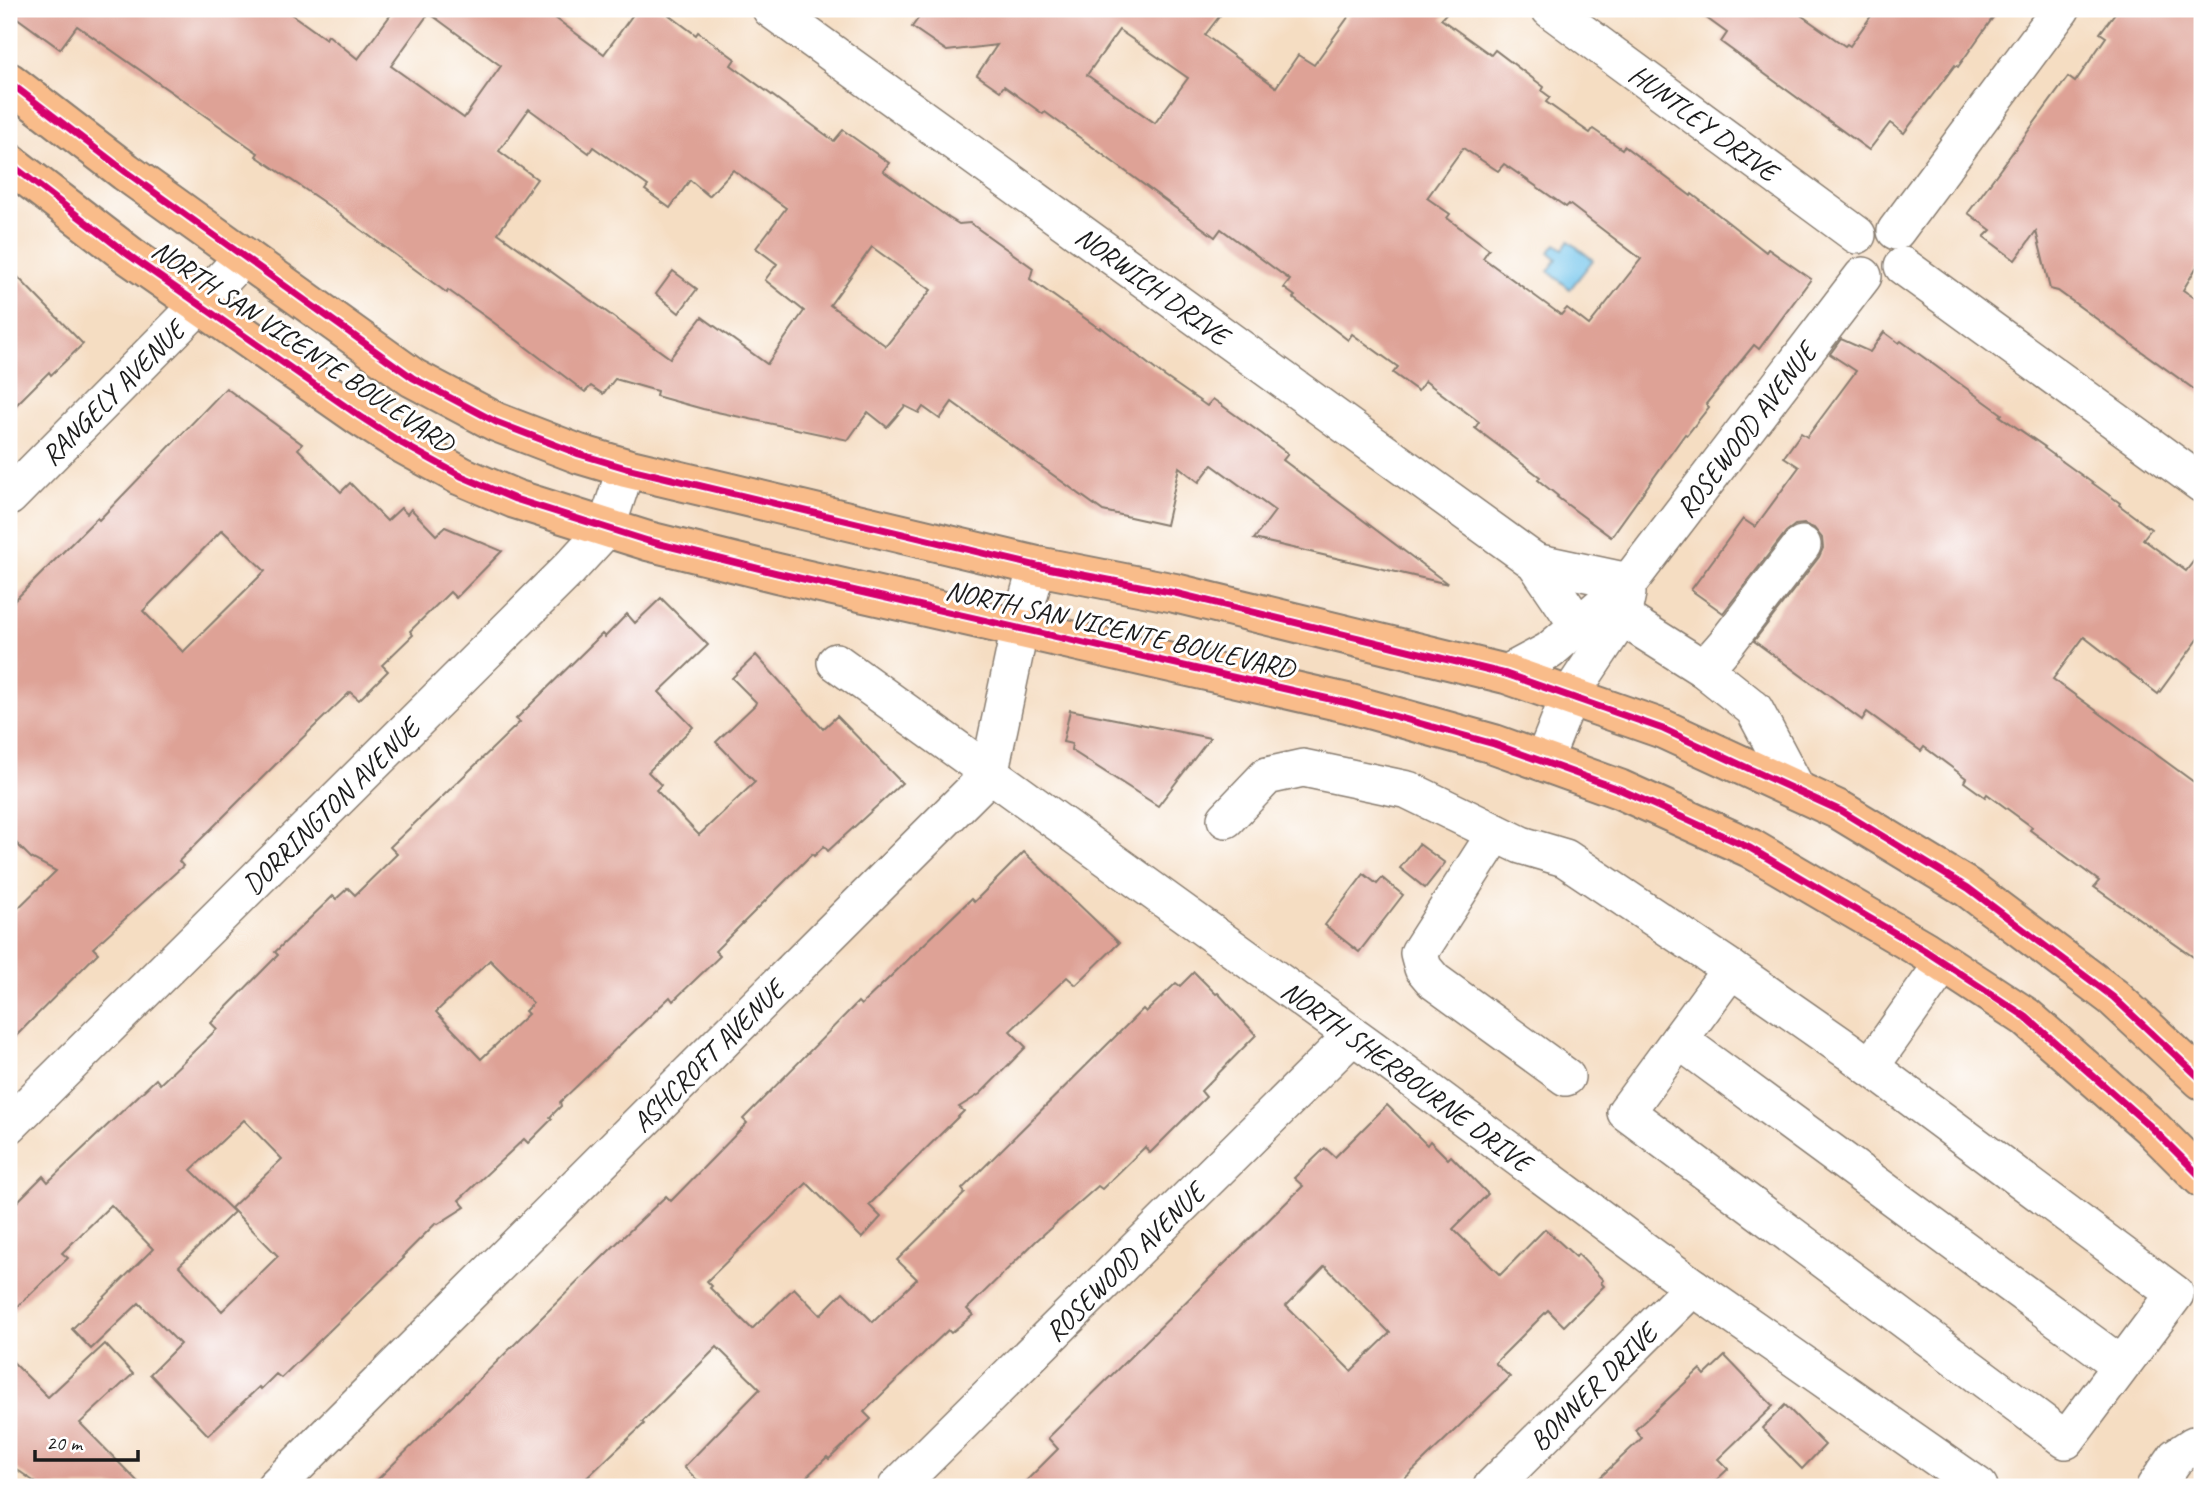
<svg xmlns="http://www.w3.org/2000/svg" width="2211" height="1496" font-family="Caveat,sans-serif">
  <style>
    .water { fill: #6ec3eb; stroke: #457084; stroke-width: 2 }
    .building { fill: #dea296; fill-rule: evenodd }
    .lines { fill: none; stroke-linecap: round; stroke-linejoin: round }
    .minor-casing { stroke: #887c6f; stroke-width: 40 }
    .major-casing { stroke: #887c6f; stroke-width: 42 }
    .minor { stroke: #fff; stroke-width: 37 }
    .major { stroke: #f9bc8a; stroke-width: 38 }
    .cycleway-casing { stroke: #fff; stroke-width: 11 }
    .cycleway { stroke: #d6006c; stroke-width: 7 }
    .labels { text-anchor: middle; dominant-baseline: central; stroke-width: 6; stroke-linejoin: round; paint-order: stroke }
    .street-label { font-size: 28px; fill: #1c1c1c; stroke: #fff }
  </style>
  <rect width="100%" height="100%" fill="#fff"/>
  <filter id="ink" filterUnits="userSpaceOnUse"><feTurbulence type="fractalNoise" baseFrequency=".0143" numOctaves="2"/><feDisplacementMap in="SourceGraphic" scale="14" xChannelSelector="R" yChannelSelector="G"/><feConvolveMatrix kernelMatrix="1 2 1 2 8 2 1 2 1" color-interpolation-filters="sRGB"/></filter>
  <filter id="wash" filterUnits="userSpaceOnUse"><feTurbulence type="fractalNoise" baseFrequency=".00686" numOctaves="4" result="noise"/><feDisplacementMap in="SourceGraphic" scale="28" xChannelSelector="R" yChannelSelector="G"/><feGaussianBlur stdDeviation="1.57" result="paint"/><feColorMatrix in="noise" values="0 0 0 0 0 0 0 0 0 0 0 0 0 0 0 0 0 1.4 0 .05"/><feComposite in="paint" operator="in"/></filter>
  <g filter="url(#wash)">
    <rect width="100%" height="100%" fill="#f5ddc2"/>
    <!-- water -->
    <polygon class="water" points="1569,241 1593,260 1570,289 1548,271 1557,259 1549,252 1556,244 1563,249"/>
    <g id="blocks">
      <!-- building -->
      <g class="building">
        <path d="M 9,9 L 284,9 L 326,39 L 328,35 L 358,59 L 395,9 L 543,9 L 604,54 L 637,9 L 661,9 L 696,35 L 698,32 L 735,59 L 731,65 L 834,141 L 843,130 L 889,163 L 883,171 L 949,218 L 959,224 L 970,223 L 1033,268 L 1030,279 L 1100,329 L 1101,327 L 1161,374 L 1207,406 L 1213,399 L 1262,434 L 1288,454 L 1283,460 L 1448,584 L 1254,539 L 1275,511 L 1212,465 L 1199,482 L 1179,467 L 1166,525 L 1103,511 L 952,402 L 940,419 L 923,407 L 919,413 L 905,406 L 887,427 L 868,412 L 848,440 L 703,409 L 656,396 L 657,391 L 615,379 L 603,394 L 591,386 L 585,392 L 493,322 L 448,290 L 447,293 L 322,201 L 256,156 L 258,153 L 77,26 L 60,49 L 9,12 ZM 429,13 L 501,66 L 464,118 L 391,66 ZM 529,109 L 589,153 L 593,147 L 648,186 L 645,190 L 670,208 L 690,180 L 709,196 L 733,170 L 786,208 L 756,248 L 777,264 L 765,280 L 804,311 L 767,364 L 702,317 L 670,358 L 498,233 L 537,179 L 499,151 ZM 872,247 L 931,290 L 886,346 L 830,305 Z"/>
        <path d="M 925,9 L 1225,9 L 1205,35 L 1276,87 L 1298,55 L 1314,65 L 1354,9 L 1450,9 L 1441,19 L 1491,55 L 1495,50 L 1544,87 L 1542,91 L 1550,97 L 1546,102 L 1590,133 L 1593,129 L 1622,149 L 1624,146 L 1691,196 L 1692,194 L 1766,252 L 1768,249 L 1811,279 L 1759,349 L 1754,345 L 1706,404 L 1709,407 L 1687,435 L 1685,434 L 1611,537 L 1557,497 L 1558,496 L 1538,480 L 1540,477 L 1475,428 L 1479,422 L 1425,381 L 1418,391 L 1393,373 L 1398,367 L 1352,334 L 1348,340 L 1293,298 L 1295,296 L 1284,288 L 1290,280 L 1221,229 L 1215,237 L 1045,112 L 1043,114 L 1004,86 L 1000,91 L 977,75 L 997,45 L 947,51 L 912,27 ZM 1119,30 L 1188,78 L 1155,123 L 1087,75 ZM 1463,148 L 1498,171 L 1504,164 L 1566,207 L 1569,204 L 1641,259 L 1589,325 L 1567,308 L 1561,315 L 1483,258 L 1489,249 L 1447,218 L 1450,214 L 1427,198 Z"/>
        <polygon points="1694,9 1792,9 1845,46 1847,44 1850,46 1876,9 1999,9 1958,67 1955,65 1904,133 1890,123 1869,150 1721,42 1727,33"/>
        <polygon points="2118,9 2202,9 2202,258 2183,290 2202,303 2202,395 2058,291 2050,289 2036,231 2015,260 1984,237 1991,230 1968,213 2068,77 2075,82 2106,37 2100,33"/>
        <polygon points="9,268 83,344 51,375 49,372 9,412"/>
        <polygon points="673,271 697,289 679,313 656,294"/>
        <polygon points="1884,332 1899,343 1901,341 2002,414 2000,416 2045,447 2044,448 2120,503 2119,505 2151,529 2143,539 2186,571 2202,550 2202,634 2158,694 2084,637 2053,679 2202,788 2202,963 2094,887 2099,881 2030,830 2032,827 1987,794 1985,797 1964,782 1966,778 1924,747 1921,751 1867,712 1862,720 1754,641 1819,557 1823,548 1822,538 1814,528 1804,524 1795,525 1786,532 1723,613 1691,590 1743,519 1755,527 1799,467 1784,457 1801,433 1807,437 1856,371 1830,354 1841,339 1870,352"/>
        <path d="M 226,388 L 302,444 L 298,449 L 341,492 L 350,483 L 387,521 L 401,508 L 407,514 L 411,509 L 436,535 L 445,527 L 502,551 L 456,598 L 450,592 L 410,631 L 413,635 L 382,665 L 388,671 L 359,700 L 350,692 L 289,751 L 179,861 L 183,866 L 93,948 L 98,953 L 9,1043 L 9,917 L 56,871 L 31,858 L 9,836 L 9,606 L 97,518 L 99,520 ZM 222,530 L 265,571 L 183,652 L 143,611 Z"/>
        <path d="M 661,598 L 708,645 L 659,692 L 693,727 L 648,772 L 661,785 L 656,790 L 699,835 L 755,782 L 716,742 L 755,705 L 756,702 L 732,678 L 756,655 L 823,729 L 837,716 L 902,783 L 828,851 L 824,846 L 814,856 L 812,854 L 715,951 L 720,956 L 673,1001 L 670,997 L 560,1102 L 561,1106 L 550,1117 L 552,1119 L 528,1143 L 524,1139 L 459,1200 L 465,1207 L 438,1224 L 436,1223 L 402,1257 L 404,1258 L 281,1378 L 276,1374 L 261,1389 L 259,1387 L 208,1435 L 150,1374 L 180,1344 L 139,1303 L 91,1349 L 72,1329 L 153,1249 L 111,1205 L 62,1253 L 68,1258 L 9,1315 L 9,1210 L 43,1176 L 48,1182 L 156,1079 L 160,1084 L 217,1029 L 211,1023 L 278,955 L 275,952 L 333,896 L 336,899 L 348,888 L 355,895 L 397,854 L 390,847 L 520,722 L 516,719 L 602,634 L 605,637 L 627,614 L 635,623 ZM 490,960 L 533,1003 L 525,1011 L 528,1014 L 481,1059 L 436,1012 ZM 244,1120 L 282,1159 L 231,1208 L 278,1256 L 222,1311 L 179,1266 L 234,1212 L 191,1170 Z"/>
        <polygon points="1070,710 1210,738 1158,806 1071,750 1072,744 1063,742"/>
        <polygon points="1419,844 1445,863 1425,888 1400,868"/>
        <polygon points="1024,852 1119,943 1076,985 1067,977 1010,1031 1026,1047 980,1094 959,1107 964,1111 869,1205 881,1217 862,1238 807,1183 707,1281 712,1286 710,1288 752,1329 794,1288 820,1315 843,1292 873,1322 917,1279 897,1260 965,1193 962,1189 1143,1009 1146,1012 1176,983 1180,986 1194,972 1216,994 1218,993 1256,1035 1201,1091 1206,1097 1150,1153 1145,1147 1102,1189 1098,1186 1036,1241 967,1309 973,1315 951,1333 948,1330 928,1349 864,1412 871,1419 829,1459 827,1457 796,1487 704,1487 684,1467 760,1389 717,1347 642,1422 644,1424 577,1487 370,1487 617,1243 666,1196 671,1201 747,1123 743,1119 858,1002 861,1005 971,899 974,902"/>
        <polygon points="1364,874 1377,884 1382,878 1403,895 1359,952 1325,925"/>
        <path d="M 1387,1105 L 1427,1145 L 1430,1141 L 1448,1159 L 1451,1156 L 1488,1194 L 1453,1229 L 1500,1275 L 1545,1229 L 1576,1257 L 1578,1254 L 1603,1280 L 1601,1283 L 1604,1286 L 1564,1326 L 1548,1310 L 1495,1363 L 1510,1377 L 1396,1487 L 1020,1487 L 1058,1449 L 1048,1438 L 1303,1186 L 1294,1178 L 1325,1148 L 1335,1157 ZM 1325,1266 L 1390,1333 L 1351,1371 L 1286,1306 Z"/>
        <polygon points="105,1344 133,1374 80,1423 143,1487 42,1487 9,1464 9,1358 48,1397"/>
        <polygon points="1725,1356 1773,1406 1718,1459 1728,1469 1709,1487 1590,1487 1642,1438 1635,1430 1700,1369 1705,1375"/>
        <polygon points="1785,1405 1825,1445 1802,1469 1762,1428"/>
      </g>
    </g>
  </g>
  <g filter="url(#ink)">
    <use href="#blocks" fill-opacity="0" stroke="#887c6f" stroke-width="2"/>
    <g class="lines">
      <!-- minor casing -->
      <g class="minor-casing">
        <g id="minor">
          <path id="s1" d="M 771,9 L 1535,562 L 1578,625"/>
          <path id="s2" d="M 1550,9 L 1857,235"/>
          <polyline points="1896,231 2061,9"/>
          <polyline points="1903,266 2202,484"/>
          <path id="s3" d="M 9,497 L 199,305 L 244,256"/>
          <polyline points="1535,562 1629,582"/>
          <polyline points="1622,617 1704,669 1754,709 1797,790"/>
          <path id="s4" d="M 836,662 L 1372,1049 L 1693,1287 L 1979,1487"/>
          <polyline points="1704,669 1725,645 1802,545"/>
          <path id="s5" d="M 1506,674 L 1549,651 L 1629,582 L 1863,276"/>
          <polyline points="1543,762 1570,695 1622,617 1627,593"/>
          <polyline points="1226,819 1267,776 1303,768 1408,790 1521,845 1565,858 1731,969"/>
          <polyline points="1496,833 1419,953 1423,968 1434,981 1566,1077"/>
          <polygon points="1731,969 1850,1052 2175,1294 2066,1440 1626,1112"/>
          <polyline points="1679,1040 2121,1365"/>
          <polyline points="1870,1067 1943,964"/>
          <path id="s6" d="M 9,1125 L 570,568 L 606,529 L 626,468"/>
          <path id="s7" d="M 275,1487 L 989,775 L 1020,627 L 1037,566"/>
          <path id="s8" d="M 897,1487 L 1352,1036"/>
          <path id="s9" d="M 1492,1487 L 1693,1287"/>
          <polyline points="2155,1487 2176,1457 2194,1445 2202,1451"/>
        </g>
      </g>
      <!-- major casing -->
      <g class="major-casing">
        <g id="major">
          <polyline points="9,82 126,172 413,378 496,422 579,454 626,468 1037,566 1175,593 1506,674 1663,729 1841,811 1968,888 2113,997 2202,1080"/>
          <polyline points="9,163 130,256 358,415 403,444 461,476 515,499 648,541 777,573 1347,703 1494,744 1619,789 1750,848 1924,950 2026,1017 2150,1126 2202,1178"/>
        </g>
      </g>
      <!-- minor -->
      <use href="#minor" class="minor"/>
      <!-- major -->
      <use href="#major" class="major"/>
      <!-- cycleway casing -->
      <g class="cycleway-casing">
        <g id="cycleway">
          <polyline points="9,82 126,172 413,378 496,422 579,454 626,468 1037,566 1175,593 1506,674 1663,729 1841,811 1968,888 2113,997 2202,1080"/>
          <polyline points="9,163 130,256 358,415 403,444 461,476 515,499 648,541 777,573 1347,703 1494,744 1619,789 1750,848 1924,950 2026,1017 2150,1126 2202,1178"/>
        </g>
      </g>
      <!-- cycleway -->
      <use href="#cycleway" class="cycleway"/>
    </g>
  </g>
  <g class="labels">
    <!-- street labels -->
    <g class="street-label">
      <text stroke="none"><textPath href="#s2" startOffset="191">HUNTLEY DRIVE</textPath></text>
      <text stroke="none"><textPath href="#s1" startOffset="471">NORWICH DRIVE</textPath></text>
      <text transform="translate(303 346) rotate(34)">NORTH SAN VICENTE BOULEVARD</text>
      <text stroke="none"><textPath href="#s3" startOffset="147">RANGELY AVENUE</textPath></text>
      <text stroke="none"><textPath href="#s5" startOffset="346">ROSEWOOD AVENUE</textPath></text>
      <text transform="translate(1120 629) rotate(13)">NORTH SAN VICENTE BOULEVARD</text>
      <text stroke="none"><textPath href="#s6" startOffset="453">DORRINGTON AVENUE</textPath></text>
      <text stroke="none"><textPath href="#s7" startOffset="611">ASHCROFT AVENUE</textPath></text>
      <text stroke="none"><textPath href="#s4" startOffset="705">NORTH SHERBOURNE DRIVE</textPath></text>
      <text stroke="none"><textPath href="#s8" startOffset="320">ROSEWOOD AVENUE</textPath></text>
      <text stroke="none"><textPath href="#s9" startOffset="142">BONNER DRIVE</textPath></text>
    </g>
  </g>
  <!-- margin -->
  <rect width="2211" height="1496" fill="none" stroke="#fff" stroke-width="35"/>
  <!-- scale -->
  <path d="M35 1450v10h103v-10" fill="none" stroke="#1c1c1c" stroke-width="3.5"/>
  <text x="46" y="1450" font-size="21" fill="#1c1c1c" stroke="#ffffff" stroke-width="5" paint-order="stroke">20 m</text>
</svg>
